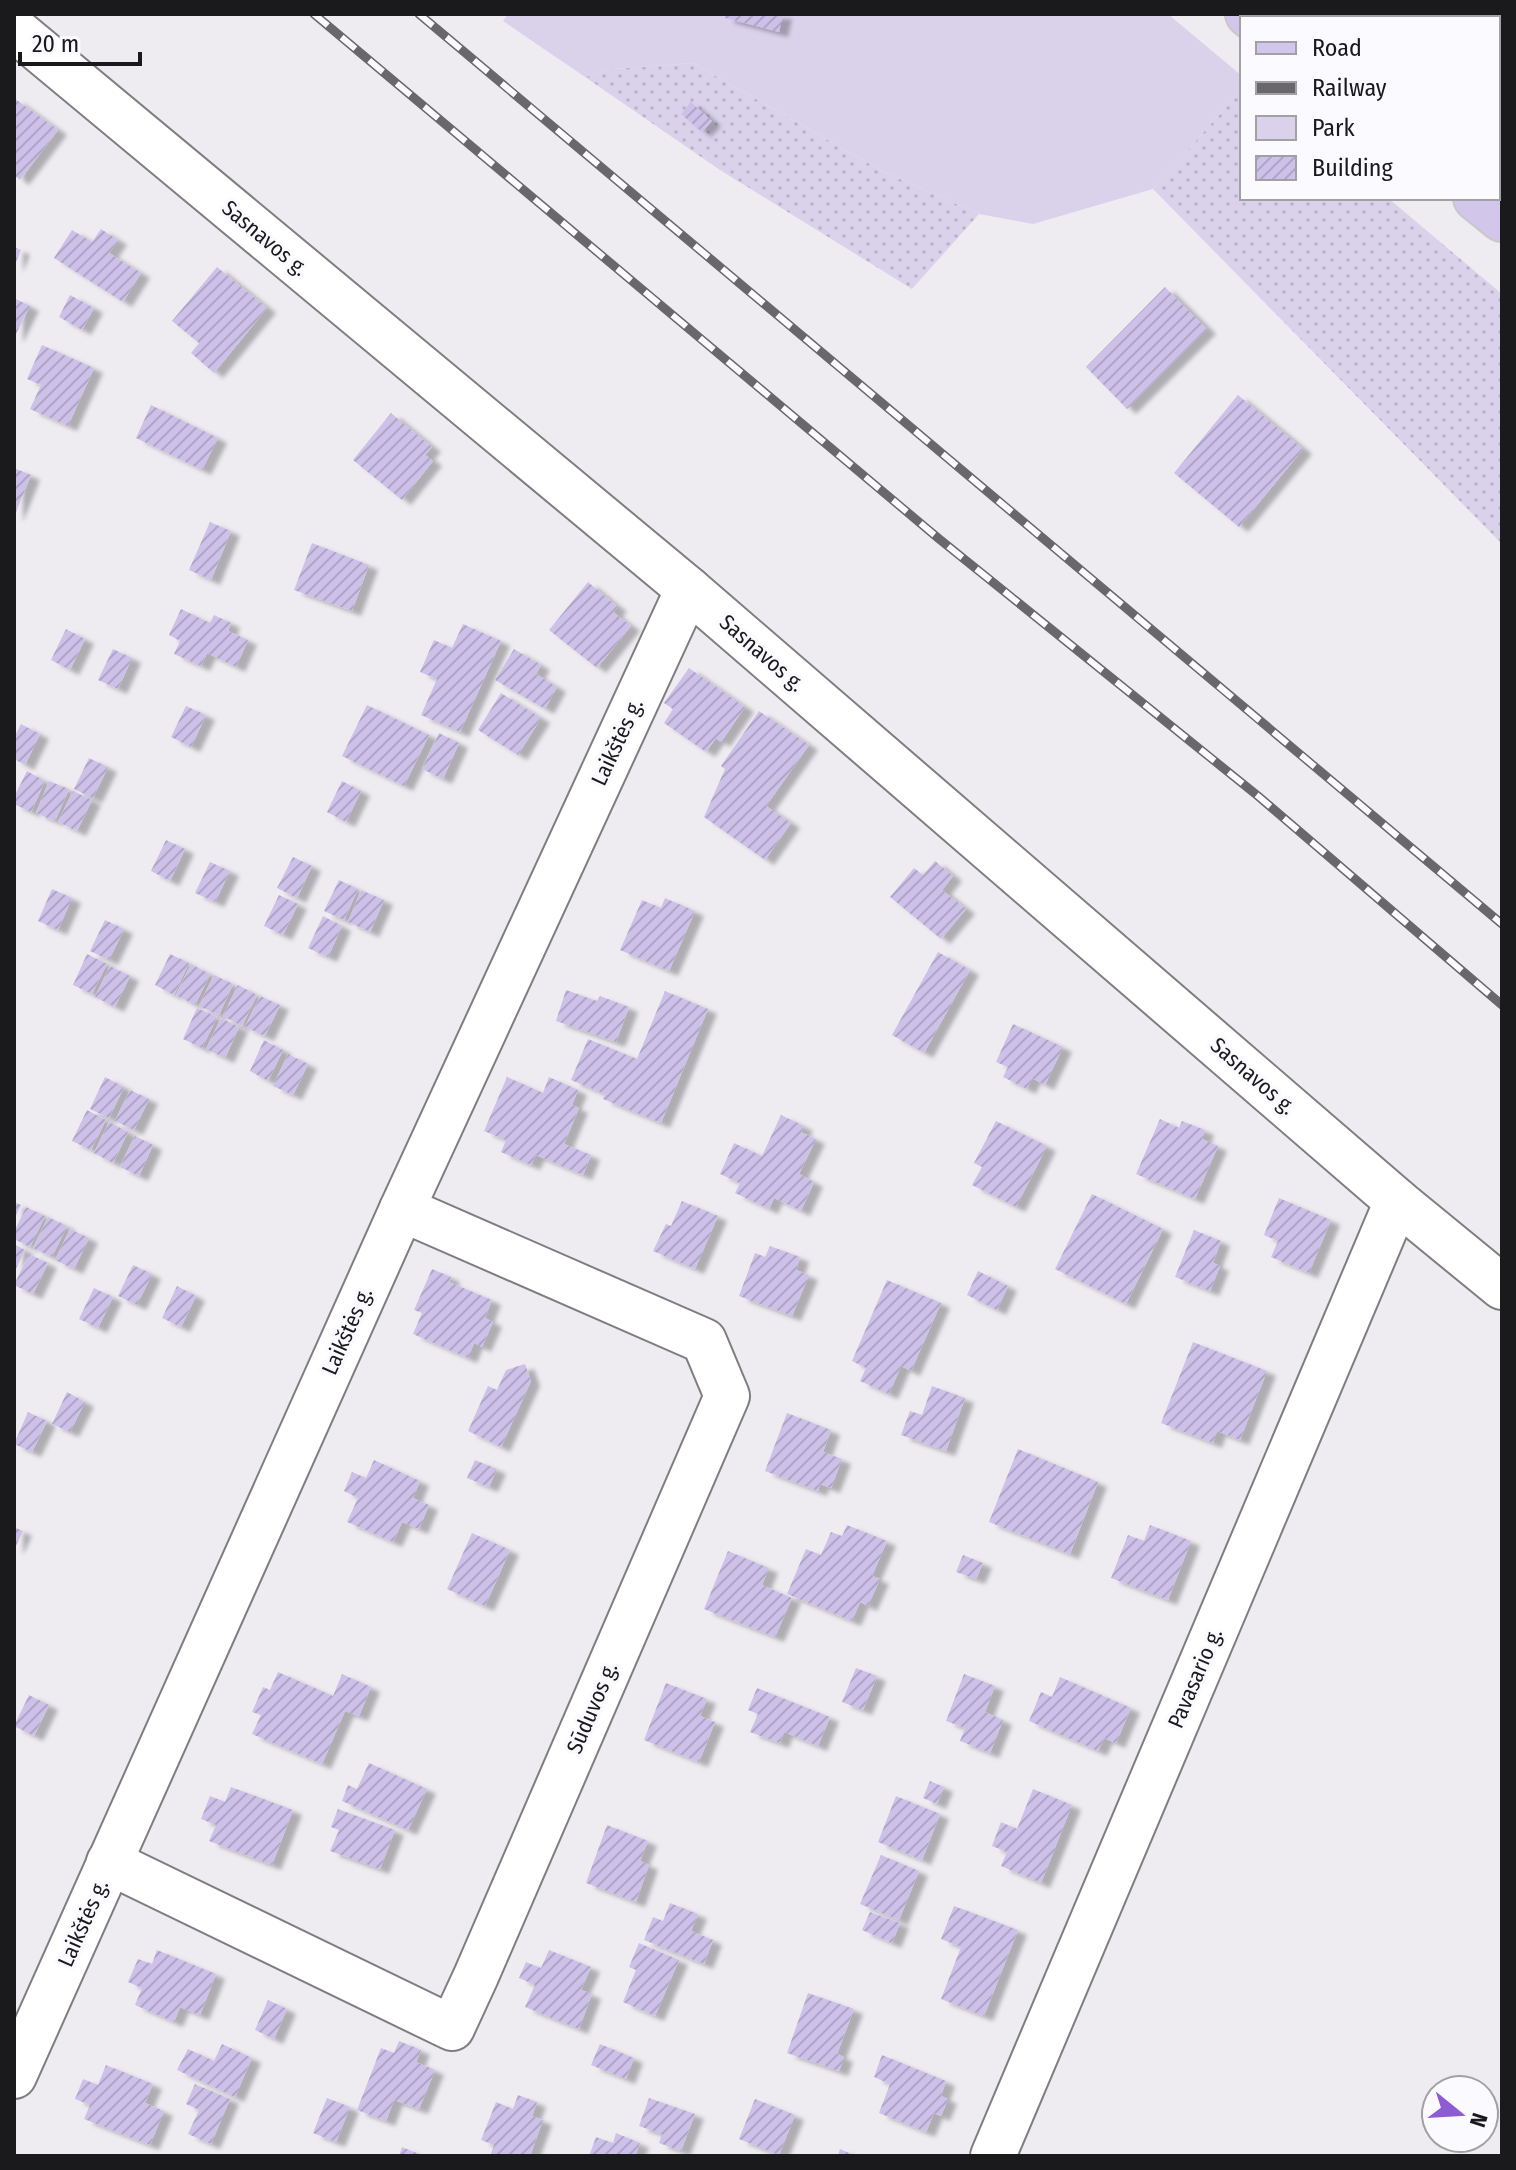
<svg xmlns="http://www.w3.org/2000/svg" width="1516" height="2170" font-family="'Fira Sans Condensed',sans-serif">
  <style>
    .grass { fill: url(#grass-dots) }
    .park { fill: #dad2eb }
    .building { fill: url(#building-hatch); filter: url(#shadow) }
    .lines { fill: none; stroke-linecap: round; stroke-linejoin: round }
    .minor-casing { stroke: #7e7d82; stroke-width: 48 }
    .major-casing { stroke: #c8c8c8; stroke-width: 48 }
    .minor { stroke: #fff; stroke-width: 44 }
    .major { stroke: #d3c6eb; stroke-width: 44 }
    .rail-casing { stroke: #69676a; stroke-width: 9 }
    .rail { stroke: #fbfaff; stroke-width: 6; stroke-dasharray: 18; stroke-linecap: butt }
    .labels { text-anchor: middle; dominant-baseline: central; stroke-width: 7; stroke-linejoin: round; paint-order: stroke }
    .street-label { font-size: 22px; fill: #1a191b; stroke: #fbfaff }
  </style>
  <defs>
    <pattern id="grass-dots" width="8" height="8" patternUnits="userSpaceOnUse" patternTransform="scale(2)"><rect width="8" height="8" fill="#dad2eb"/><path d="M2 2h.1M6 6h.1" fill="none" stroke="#bab4c9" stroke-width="1.8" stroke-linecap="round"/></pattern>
    <pattern id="building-hatch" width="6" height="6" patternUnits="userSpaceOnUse" patternTransform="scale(2)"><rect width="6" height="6" fill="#cec1e9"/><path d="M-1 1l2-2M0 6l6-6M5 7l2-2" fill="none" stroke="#b0a5c7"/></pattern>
    <filter id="shadow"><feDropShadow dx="9" dy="5" stdDeviation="2" flood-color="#0004"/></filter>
  </defs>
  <rect width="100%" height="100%" fill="#eeecf1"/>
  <!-- grass -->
  <g class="grass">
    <polygon points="693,63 884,172 979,214 912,289 720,170 585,77 613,69"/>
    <polygon points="1242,89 1242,198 1388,198 1502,294 1502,544 1153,189"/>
  </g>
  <!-- park -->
  <g class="park">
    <polygon points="508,14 1168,14 1242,76 1242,89 1153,189 1033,224 979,214 884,172 693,63 613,69 585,77 503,21"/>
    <polygon points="1444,14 1502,14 1502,149 1498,146 1498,18 1441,18"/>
  </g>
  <!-- building -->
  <g class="building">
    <polygon points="726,14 783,14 779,32 725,18"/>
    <polygon points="14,98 58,130 20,180 14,175"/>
    <polygon points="691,102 712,121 702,132 681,114"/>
    <polygon points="101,229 118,240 109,253 141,273 123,302 54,258 72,230 92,242"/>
    <polygon points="14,247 21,250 14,267"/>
    <polygon points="217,267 267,308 214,373 191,353 199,343 172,321"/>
    <polygon points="1165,287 1207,329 1127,409 1086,367"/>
    <polygon points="70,295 94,308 82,330 59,317"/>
    <polygon points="14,298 30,306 14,338"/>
    <polygon points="42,345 94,368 68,426 30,409 41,385 27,379"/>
    <polygon points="1238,395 1303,449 1239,527 1174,473"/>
    <polygon points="151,405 218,438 202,470 136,438"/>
    <polygon points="391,413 432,447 425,455 433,461 402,500 353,460"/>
    <polygon points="14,468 31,475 14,517"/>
    <polygon points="210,522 231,531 211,580 189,570"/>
    <polygon points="312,543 369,565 352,611 294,590"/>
    <polygon points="588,582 618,607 613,612 631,626 597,668 549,630"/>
    <polygon points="181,609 210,623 214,615 231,623 228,631 248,640 236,667 207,653 201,666 174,654 180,641 169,635"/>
    <polygon points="463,624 501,641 460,732 421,715 437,679 420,672 434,640 452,648"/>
    <polygon points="66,629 85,639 70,670 51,660"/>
    <polygon points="113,649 132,658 118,689 98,680"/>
    <polygon points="514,649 541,665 536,674 557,687 545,709 495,680"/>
    <polygon points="689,668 745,707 721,742 716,738 706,752 664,723 673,709 664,703"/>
    <polygon points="501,693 541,718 518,755 478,730"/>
    <polygon points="367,705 429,735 404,786 342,756"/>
    <polygon points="186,706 206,715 191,747 171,737"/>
    <polygon points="759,711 809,745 766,806 791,823 765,860 704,817 725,769 721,766"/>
    <polygon points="21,724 40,734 25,765 14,759 14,738"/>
    <polygon points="439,733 459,743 443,779 422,769"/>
    <polygon points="89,758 108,767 93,798 74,789"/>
    <polygon points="27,771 45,781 31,812 14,804 14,797"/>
    <polygon points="49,781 69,789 55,821 36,813"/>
    <polygon points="342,781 361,791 346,822 327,812"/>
    <polygon points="73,791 92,800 77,831 58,822"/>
    <polygon points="166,840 185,849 170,881 151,871"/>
    <polygon points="293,857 312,866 297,898 277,888"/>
    <polygon points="935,861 953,876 942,890 966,909 941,939 890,897 914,868 923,875"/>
    <polygon points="210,862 230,871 215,902 195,893"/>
    <polygon points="339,880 358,889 344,920 324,911"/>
    <polygon points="52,889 72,898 58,930 38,921"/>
    <polygon points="361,890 384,900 370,932 348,922"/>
    <polygon points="279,895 298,904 283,935 264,926"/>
    <polygon points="665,898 695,911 669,971 620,950 642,900 661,908"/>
    <polygon points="323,916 342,926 328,957 308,948"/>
    <polygon points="105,920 124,929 109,960 90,951"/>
    <polygon points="938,952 970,970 924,1053 892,1035"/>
    <polygon points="87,954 107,964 92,994 73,985"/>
    <polygon points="170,954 189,963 174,995 155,985"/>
    <polygon points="191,964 210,974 195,1005 176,995"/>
    <polygon points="110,966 130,976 115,1007 95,997"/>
    <polygon points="214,975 233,984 219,1015 199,1006"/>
    <polygon points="238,985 257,995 242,1026 223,1016"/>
    <polygon points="566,990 597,1001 600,996 629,1007 616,1042 556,1021"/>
    <polygon points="665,991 708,1009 661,1123 603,1099 605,1094 571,1080 588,1039 637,1059"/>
    <polygon points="260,996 280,1005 265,1036 245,1027"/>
    <polygon points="197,1008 217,1017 202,1048 183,1039"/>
    <polygon points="221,1018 239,1027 225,1058 206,1049"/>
    <polygon points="1013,1024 1063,1047 1045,1085 1032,1078 1027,1089 1003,1077 1008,1067 996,1062"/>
    <polygon points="264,1040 283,1050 268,1081 250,1071"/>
    <polygon points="288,1054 308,1064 293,1095 273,1086"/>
    <polygon points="105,1077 124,1087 109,1118 90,1109"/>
    <polygon points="507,1077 543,1093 549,1077 578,1090 572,1105 579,1108 564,1144 591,1155 583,1175 536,1155 531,1165 501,1152 506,1140 484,1131"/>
    <polygon points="130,1090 149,1099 134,1130 115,1121"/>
    <polygon points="87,1110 106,1120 91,1150 72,1141"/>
    <polygon points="781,1115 804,1126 801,1132 816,1139 799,1174 814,1182 801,1211 774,1198 769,1209 735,1193 740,1183 720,1174 734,1143 762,1156"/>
    <polygon points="1160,1119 1179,1128 1182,1121 1205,1130 1202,1139 1218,1146 1195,1199 1136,1174"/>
    <polygon points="996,1121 1047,1146 1016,1207 972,1185 982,1167 974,1163"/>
    <polygon points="109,1122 128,1132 113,1163 94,1153"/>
    <polygon points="135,1136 153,1145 139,1176 120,1167"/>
    <polygon points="1092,1194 1163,1229 1126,1304 1055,1269"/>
    <polygon points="1279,1198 1331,1220 1309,1273 1271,1257 1278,1241 1264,1235"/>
    <polygon points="682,1201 718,1216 695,1269 653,1251 666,1224 671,1226"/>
    <polygon points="14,1202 21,1205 14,1220"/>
    <polygon points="26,1207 45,1216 30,1247 14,1239 14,1232"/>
    <polygon points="48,1217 67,1226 52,1257 33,1248"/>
    <polygon points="70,1229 89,1238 74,1269 55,1260"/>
    <polygon points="1194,1230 1221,1241 1213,1263 1220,1266 1210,1291 1175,1277"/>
    <polygon points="14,1244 25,1250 14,1273"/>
    <polygon points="770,1246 800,1257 796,1270 809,1275 792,1316 739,1296 755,1253 765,1257"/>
    <polygon points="29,1254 48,1263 33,1294 14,1285"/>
    <polygon points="133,1265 152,1274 137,1305 118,1296"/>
    <polygon points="432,1269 451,1277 449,1282 492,1300 485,1318 493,1322 482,1347 474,1343 468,1358 413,1334 422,1313 414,1310"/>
    <polygon points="978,1271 1008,1286 997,1310 967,1295"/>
    <polygon points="887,1280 941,1303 911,1371 901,1366 889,1394 860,1381 866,1368 852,1361"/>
    <polygon points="177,1286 196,1296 181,1327 162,1318"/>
    <polygon points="94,1288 113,1297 98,1328 79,1319"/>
    <polygon points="1193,1342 1267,1371 1240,1440 1217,1431 1213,1443 1161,1423"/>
    <polygon points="525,1364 531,1381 501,1447 468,1431 488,1386 497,1390 506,1370"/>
    <polygon points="932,1386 965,1398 946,1451 901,1435 910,1411 922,1415"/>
    <polygon points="67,1392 85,1402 70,1432 52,1424"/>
    <polygon points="28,1412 47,1421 32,1452 14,1444"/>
    <polygon points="787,1413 831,1430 823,1452 842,1459 831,1488 820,1484 818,1491 765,1471"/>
    <polygon points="1018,1449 1098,1482 1070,1554 989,1522"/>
    <polygon points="374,1460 420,1481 413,1498 429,1505 419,1529 402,1522 393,1542 347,1522 358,1498 344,1491 352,1472 366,1478"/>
    <polygon points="475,1460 497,1469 489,1487 467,1478"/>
    <polygon points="847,1525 887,1541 872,1576 880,1579 868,1606 860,1602 852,1621 787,1594 806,1549 821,1555 831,1532 842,1536"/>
    <polygon points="1150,1525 1191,1541 1168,1600 1111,1578 1128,1535 1144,1541"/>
    <polygon points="14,1527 23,1531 14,1550"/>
    <polygon points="472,1533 510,1550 485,1606 447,1589"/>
    <polygon points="728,1551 769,1568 762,1585 792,1598 775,1637 704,1609"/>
    <polygon points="963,1555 983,1563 976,1579 956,1572"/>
    <polygon points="856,1668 877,1676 863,1710 842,1702"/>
    <polygon points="278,1672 333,1696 342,1674 371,1687 359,1716 345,1711 322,1764 252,1734 261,1715 252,1712 263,1687 270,1690"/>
    <polygon points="964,1674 995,1686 985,1712 1003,1720 990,1753 960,1741 965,1728 946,1721"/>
    <polygon points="1060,1677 1131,1708 1116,1743 1104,1738 1098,1751 1029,1721 1041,1692 1052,1697"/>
    <polygon points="666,1683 707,1699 700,1716 715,1722 699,1762 644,1740"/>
    <polygon points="757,1688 830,1717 818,1746 784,1732 780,1743 750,1732 758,1714 748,1710"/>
    <polygon points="29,1695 49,1705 34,1736 14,1726"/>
    <polygon points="369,1763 427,1789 408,1830 342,1801 348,1785 357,1789"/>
    <polygon points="930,1781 944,1787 937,1804 923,1798"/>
    <polygon points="231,1787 293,1810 272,1865 209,1841 216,1825 201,1819 210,1796 225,1802"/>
    <polygon points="1033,1789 1072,1805 1041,1883 1001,1866 1007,1852 992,1846 1001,1822 1017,1829"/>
    <polygon points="896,1796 940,1814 922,1860 878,1842"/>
    <polygon points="338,1809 395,1830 380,1869 330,1851 339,1830 331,1827"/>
    <polygon points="607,1825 648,1841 640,1861 649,1865 636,1902 586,1883"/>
    <polygon points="881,1855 919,1871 899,1920 860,1904"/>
    <polygon points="670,1903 698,1914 691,1931 713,1940 704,1964 644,1940 653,1917 663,1921"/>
    <polygon points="954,1906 1018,1930 984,2016 941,1999 961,1947 941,1939"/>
    <polygon points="870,1912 900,1923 892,1943 862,1930"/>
    <polygon points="639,1943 679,1960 655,2016 623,2002 636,1970 629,1967"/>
    <polygon points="157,1950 216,1974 200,2015 180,2007 174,2022 135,2005 142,1988 128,1982 138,1959 152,1964"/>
    <polygon points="549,1950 591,1967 581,1990 592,1994 579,2029 525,2007 535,1985 519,1978 526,1962 541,1968"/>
    <polygon points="808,1993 854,2009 837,2054 844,2057 839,2071 787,2053"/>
    <polygon points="268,2000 287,2009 274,2039 255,2030"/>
    <polygon points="399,2041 421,2050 416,2062 435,2070 419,2109 394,2100 386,2121 357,2110 381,2048 394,2053"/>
    <polygon points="222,2044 252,2058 235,2097 177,2070 188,2049 214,2061"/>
    <polygon points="600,2044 634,2058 626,2079 591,2065"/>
    <polygon points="882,2055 946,2081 941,2096 948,2099 941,2116 934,2113 926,2132 879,2113 890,2084 874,2077"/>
    <polygon points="106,2065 153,2084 145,2103 164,2111 150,2145 84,2119 90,2105 75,2099 83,2079 98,2085"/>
    <polygon points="195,2084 230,2099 211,2144 188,2134 199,2110 186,2104"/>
    <polygon points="518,2095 537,2102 532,2116 543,2120 530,2156 490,2156 494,2145 481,2140 496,2102 513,2109"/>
    <polygon points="327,2098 350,2107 336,2142 313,2133"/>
    <polygon points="649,2098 695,2114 681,2151 659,2143 662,2134 639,2126"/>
    <polygon points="755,2099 795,2115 779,2155 739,2139"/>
    <polygon points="616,2133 640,2143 635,2156 589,2156 596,2137 613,2143"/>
    <polygon points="402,2147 424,2156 399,2156"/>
    <polygon points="840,2149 856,2156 838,2156"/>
  </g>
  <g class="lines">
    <!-- minor casing -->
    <g class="minor-casing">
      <g id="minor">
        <polyline points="1417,18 1420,14"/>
        <polyline points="14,29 688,589 1397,1201 1502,1287"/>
        <polyline points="109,1862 452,2028 476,1976 727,1396 704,1341 402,1209"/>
        <polyline points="14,2076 402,1209 688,589"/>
        <polyline points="993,2156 1397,1201"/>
      </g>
    </g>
    <!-- major casing -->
    <g class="major-casing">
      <g id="major">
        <polyline points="1248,14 1253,18"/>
        <polyline points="1476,198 1502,219"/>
      </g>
    </g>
    <!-- minor -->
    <use href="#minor" class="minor"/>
    <!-- major -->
    <use href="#major" class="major"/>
    <!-- rail casing -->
    <g class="rail-casing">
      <g id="rail">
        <polyline points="314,14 938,538 1258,796 1502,1005"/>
        <polyline points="419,14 1502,924"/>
      </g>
    </g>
    <!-- rail -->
    <use href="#rail" class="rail"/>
  </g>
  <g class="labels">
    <!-- street labels -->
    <g class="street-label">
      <text transform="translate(265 238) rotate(40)">Sasnavos g.</text>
      <text transform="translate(762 653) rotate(41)">Sasnavos g.</text>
      <text transform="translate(617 742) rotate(-65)">Laikštės g.</text>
      <text transform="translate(1253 1076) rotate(41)">Sasnavos g.</text>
      <text transform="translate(347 1331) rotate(-66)">Laikštės g.</text>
      <text transform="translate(1195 1678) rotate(-67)">Pavasario g.</text>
      <text transform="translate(592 1708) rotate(-67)">Sūduvos g.</text>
      <text transform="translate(83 1923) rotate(-66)">Laikštės g.</text>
    </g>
  </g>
  <!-- border -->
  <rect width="1516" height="2170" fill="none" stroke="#1a191b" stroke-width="32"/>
  <!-- legend -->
  <rect x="1240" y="16" width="260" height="184" fill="#fbfaff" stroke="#a1a0a4" stroke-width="2"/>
  <rect x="1256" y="42" width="40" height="12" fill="#d3c6eb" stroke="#a1a0a4" stroke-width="2"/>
  <text x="1312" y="56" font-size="24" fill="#1a191b">Road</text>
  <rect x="1256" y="82" width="40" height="12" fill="#69676a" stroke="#a1a0a4" stroke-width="2"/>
  <text x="1312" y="96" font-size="24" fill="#1a191b">Railway</text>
  <rect x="1256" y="116" width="40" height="24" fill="#dad2eb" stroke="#a1a0a4" stroke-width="2"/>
  <text x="1312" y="136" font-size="24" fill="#1a191b">Park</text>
  <rect x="1256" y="156" width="40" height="24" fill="url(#building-hatch)" stroke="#a1a0a4" stroke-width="2"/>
  <text x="1312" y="176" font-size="24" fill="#1a191b">Building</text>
  <!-- north arrow -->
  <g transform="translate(1460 2114) rotate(108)"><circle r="38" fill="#fbfaff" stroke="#a1a0a4" stroke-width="2"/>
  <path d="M0-6L14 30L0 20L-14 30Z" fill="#8d5bd4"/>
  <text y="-12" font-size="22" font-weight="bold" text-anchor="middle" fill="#1a191b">N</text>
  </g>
  <!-- scale -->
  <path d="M20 52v12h120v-12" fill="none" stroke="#1a191b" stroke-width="4"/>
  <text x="32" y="52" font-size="24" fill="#1a191b" stroke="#fbfaff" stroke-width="6" paint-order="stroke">20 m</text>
</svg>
